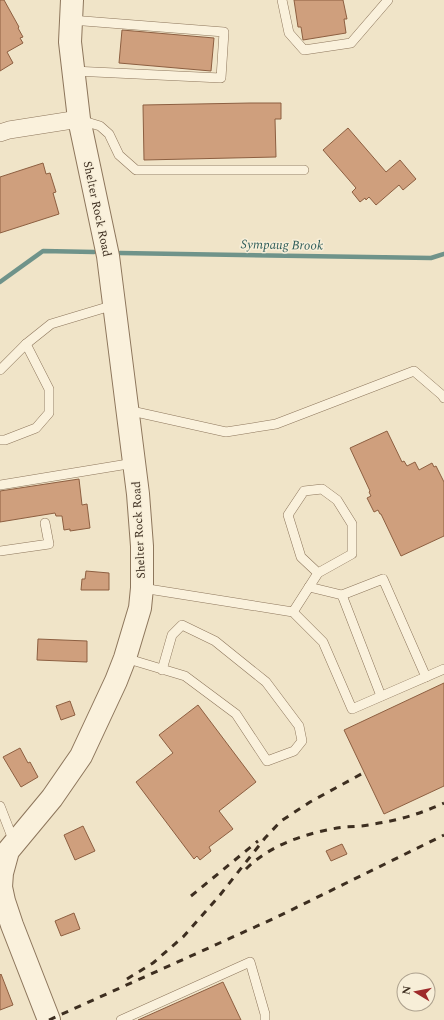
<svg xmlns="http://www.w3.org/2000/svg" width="444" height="1020" font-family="Spectral,serif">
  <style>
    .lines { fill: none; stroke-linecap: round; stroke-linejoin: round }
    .stream { stroke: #6f938a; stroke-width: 4.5 }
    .building { fill: #cf9f7d; stroke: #8d5f41 }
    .service-casing { stroke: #8d765c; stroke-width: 10 }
    .minor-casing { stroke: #8d765c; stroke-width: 18 }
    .tertiary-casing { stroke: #8d765c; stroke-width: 24 }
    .service { stroke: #faf1dc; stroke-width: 9 }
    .minor { stroke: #faf1dc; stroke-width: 17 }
    .tertiary { stroke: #faf1dc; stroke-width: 22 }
    .rail { stroke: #3d2e20; stroke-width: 3; stroke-dasharray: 7 7; stroke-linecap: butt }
    .labels { text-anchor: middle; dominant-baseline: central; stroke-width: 3; stroke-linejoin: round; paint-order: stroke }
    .street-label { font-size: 12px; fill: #3d2e20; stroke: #f7eed8 }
    .water-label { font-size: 13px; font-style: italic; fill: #2f5d5a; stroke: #f7eed8 }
  </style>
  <rect width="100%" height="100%" fill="#f0e4c8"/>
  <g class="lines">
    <!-- stream -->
    <g class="stream">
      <polyline points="120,253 431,258 444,254"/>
      <polyline points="0,282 43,251 94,252"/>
    </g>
  </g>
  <!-- building -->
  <g class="building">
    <polygon points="0,0 4,0 19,27 18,28 23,37 20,38 23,43 7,52 13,63 0,71"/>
    <polygon points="294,0 343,0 347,19 344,19 346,33 303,40 301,27 298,27"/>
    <polygon points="122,30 214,38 211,71 119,63"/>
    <polygon points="250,103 281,103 281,119 275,119 276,157 144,160 143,105"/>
    <polygon points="348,128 386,172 400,160 416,179 403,190 399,185 376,205 369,197 366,200 365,198 360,202 352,192 356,188 323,150"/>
    <polygon points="43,163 46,174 50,173 56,192 53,193 59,214 0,233 0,177"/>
    <polygon points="387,431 402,462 404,461 407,466 415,462 419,470 432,463 434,467 436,466 444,482 444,536 401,556 381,514 380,514 378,510 374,512 367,498 371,496 369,492 370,491 350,448"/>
    <polygon points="79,479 82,505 87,504 90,528 70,531 70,529 64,530 62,516 56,516 55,513 0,522 0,491"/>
    <polygon points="86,571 109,573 109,590 81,590 82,579 85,579"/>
    <polygon points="38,639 87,641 87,662 37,660"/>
    <polygon points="444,683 444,786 384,814 344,730"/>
    <polygon points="70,701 75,715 61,720 56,706"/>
    <polygon points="198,705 256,782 219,811 233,829 209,847 211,851 200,860 197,856 194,859 136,782 173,753 159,735"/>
    <polygon points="20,748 28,763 30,762 38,777 21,787 3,757"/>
    <polygon points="83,826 95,851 75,860 64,835"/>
    <polygon points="342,844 347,854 331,861 326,851"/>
    <polygon points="74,913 80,929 61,936 55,921"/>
    <polygon points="1,974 13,1005 0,1010 0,975"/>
    <polygon points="223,982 241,1020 138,1020"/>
  </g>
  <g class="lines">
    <!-- service casing -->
    <g class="service-casing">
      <g id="service">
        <polyline points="282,0 289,33 304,50 351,43 388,0"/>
        <polyline points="71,20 224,32 221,78 73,71"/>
        <polyline points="80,120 100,126 109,134 119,155 136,170 304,170"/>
        <polyline points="0,370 26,344 51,324 114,305"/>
        <polyline points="127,410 226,432 276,424 414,371 442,395 444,398"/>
        <polyline points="0,440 5,440 36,428 49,413 49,389 26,344"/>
        <polyline points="0,485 134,463"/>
        <polyline points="0,551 49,544 45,523"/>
        <polyline points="309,587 342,595 381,696"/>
        <polyline points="142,588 293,612 323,642 352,709 444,669"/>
        <polyline points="342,595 383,579 426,677"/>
        <polyline points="293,612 318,573 301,557 288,515 304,491 322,489 337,500 352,524 352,554 318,573"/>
        <polyline points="125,658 185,676 236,714 267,761 294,751 302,741 299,726 266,682 215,641 182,625 172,635 162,670"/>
        <polyline points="0,806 14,842"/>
        <polyline points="121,1020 250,962 265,1014 265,1020"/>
      </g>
    </g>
    <!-- minor casing -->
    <g class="minor-casing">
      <polyline id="minor" points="0,133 9,130 79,119"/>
    </g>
    <!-- tertiary casing -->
    <g class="tertiary-casing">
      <polyline id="tertiary" points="49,1020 12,925 4,901 1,887 2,873 8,851 52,798 81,756 116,681 125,658 140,608 142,588 142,546 138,494 108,256 79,119 70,42 72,0"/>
    </g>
    <!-- service -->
    <use href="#service" class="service"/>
    <!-- minor -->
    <use href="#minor" class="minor"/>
    <!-- tertiary -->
    <use href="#tertiary" class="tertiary"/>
    <!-- rail -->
    <g class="rail">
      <path d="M 246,869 C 270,845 304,834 337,828 C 349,826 362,827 374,824 C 399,820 420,814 444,803"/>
      <polyline points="191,896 258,841"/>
      <polyline points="127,979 153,963 183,937 220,895 265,838 281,821 310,802 365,772"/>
      <polyline points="49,1020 275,918 444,835"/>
    </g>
  </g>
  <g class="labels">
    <!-- street labels -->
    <g class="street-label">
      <text transform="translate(97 209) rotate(78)">Shelter Rock Road</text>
      <text transform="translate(139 530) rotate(-93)">Shelter Rock Road</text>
    </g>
    <!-- water labels -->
    <g class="water-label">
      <text transform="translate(282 245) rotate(1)">Sympaug Brook</text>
    </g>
  </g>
  <!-- north arrow -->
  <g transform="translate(416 992) rotate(280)"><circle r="19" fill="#f7eed8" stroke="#ada18e"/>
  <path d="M0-3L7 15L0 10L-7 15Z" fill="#9e2a2b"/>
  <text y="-6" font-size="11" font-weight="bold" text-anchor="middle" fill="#3d2e20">N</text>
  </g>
</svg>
